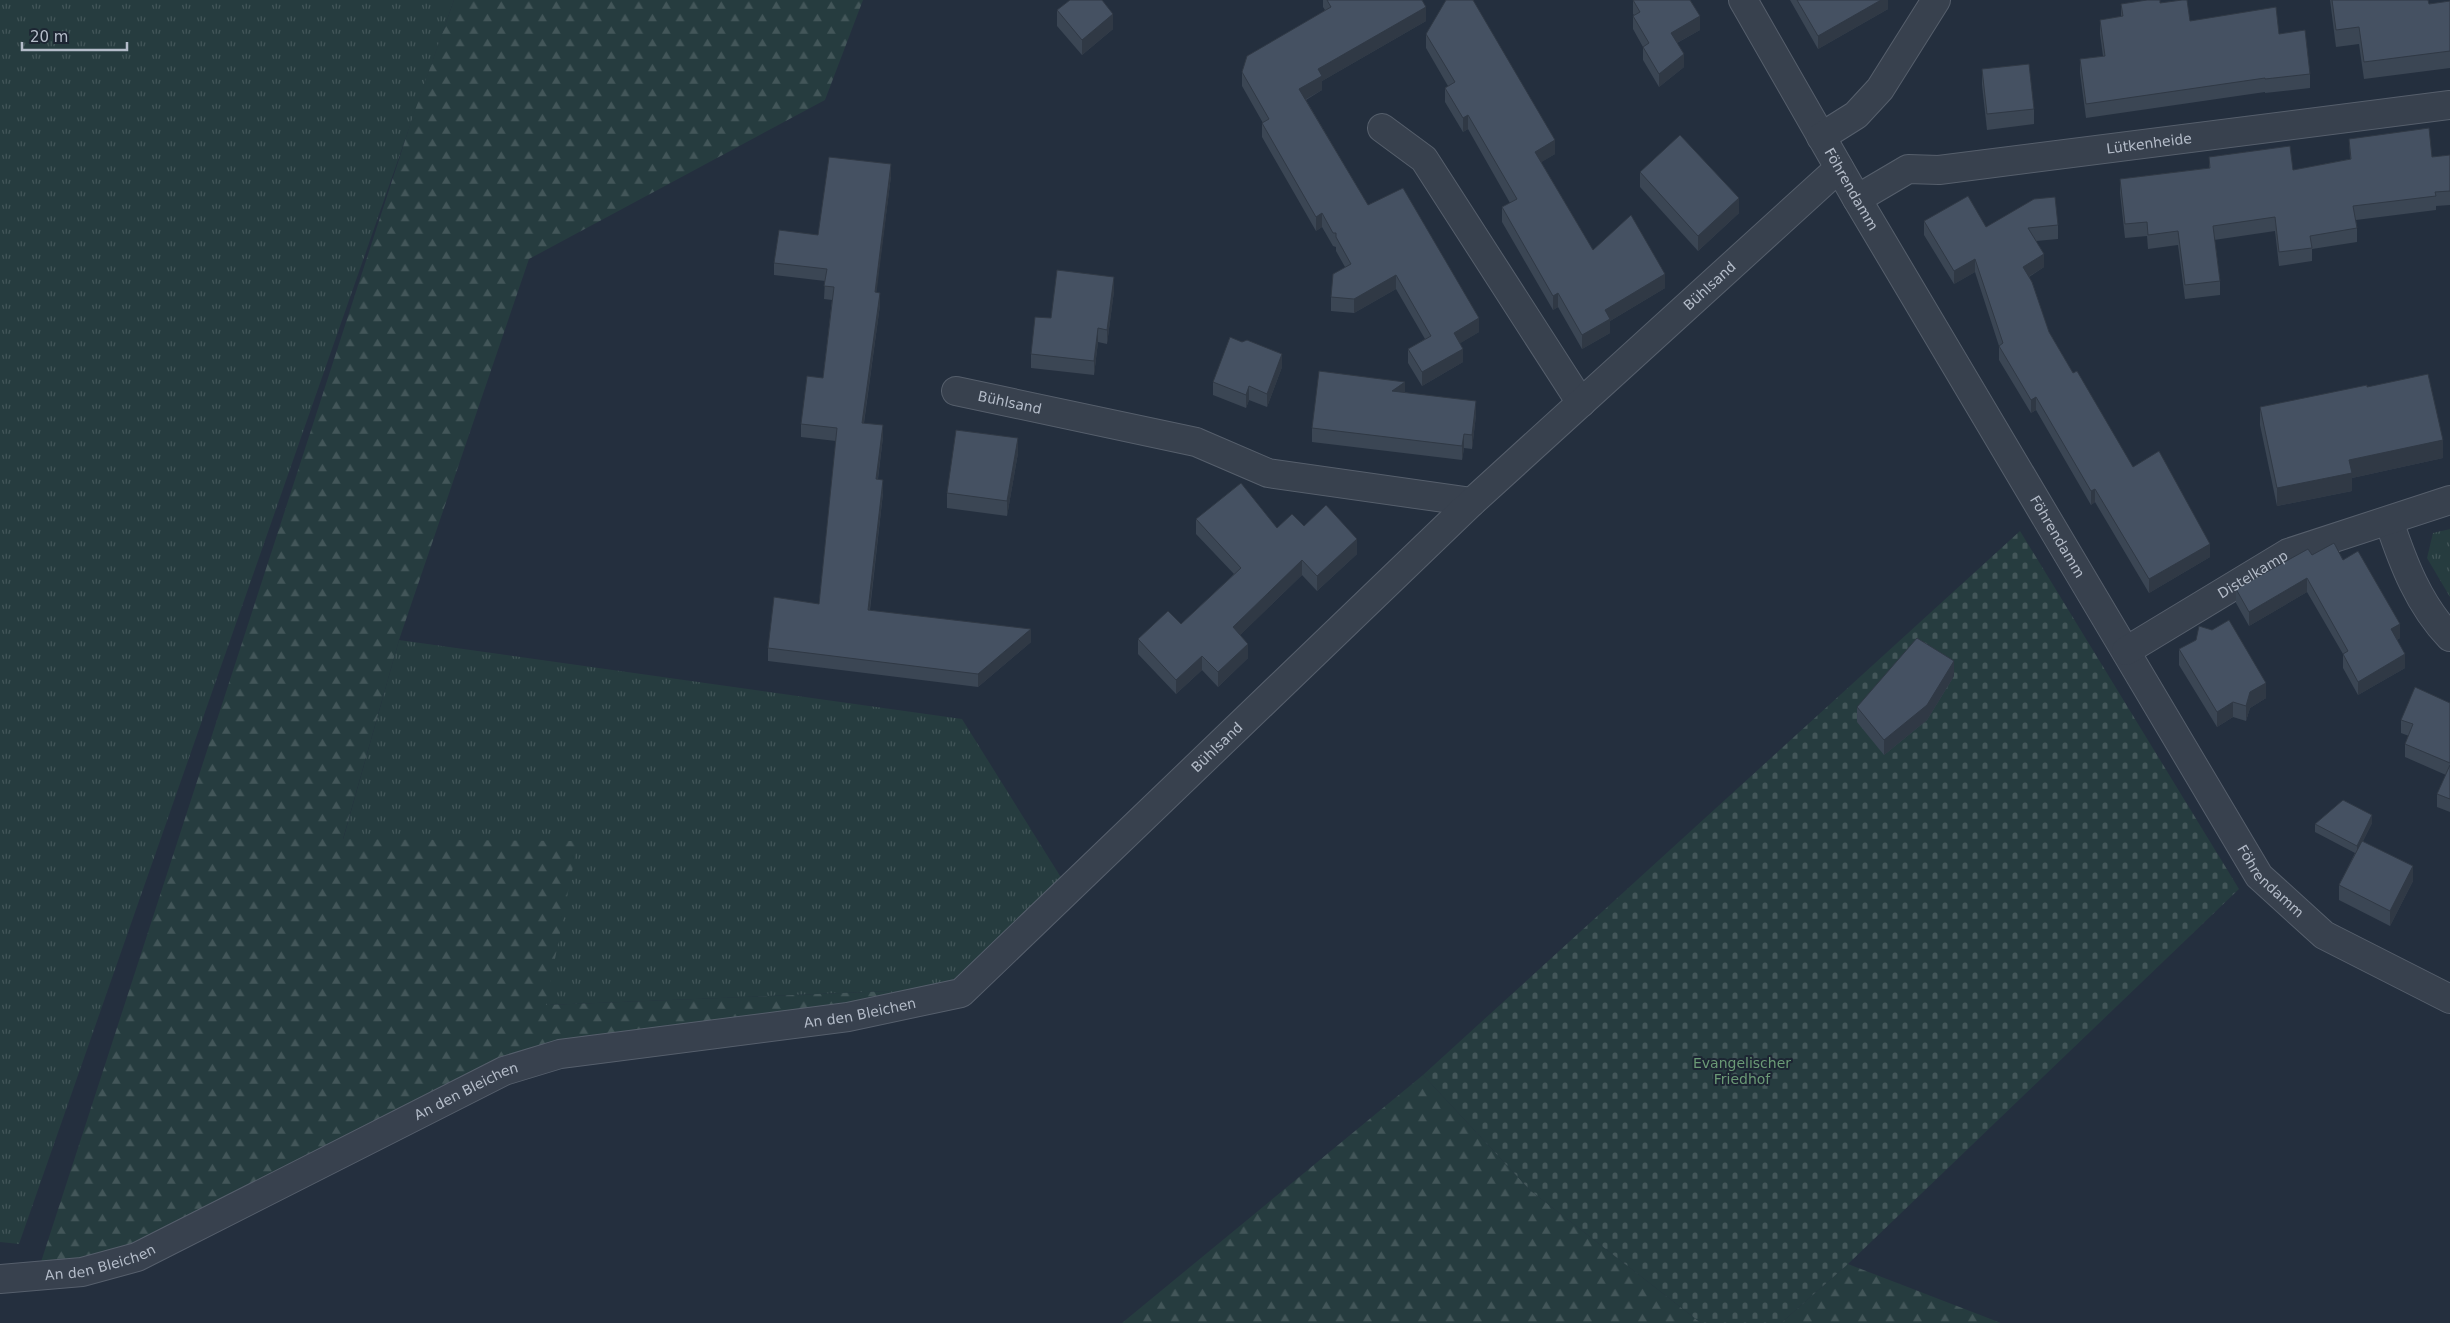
<svg xmlns="http://www.w3.org/2000/svg" width="2450" height="1323" font-family="'DejaVu Sans',sans-serif">
  <style>
    .grass { fill: url(#grass-tufts) }
    .forest { fill: url(#forest-firs) }
    .cemetery { fill: url(#cemetery-stones) }
    .lines { fill: none; stroke-linecap: round; stroke-linejoin: round }
    .minor-casing { stroke: #565f6c; stroke-width: 30 }
    .minor { stroke: #38414e; stroke-width: 28 }
    .wall { fill: #3b4654 }
    .shaded-wall { fill: #303945 }
    .building { fill: #455162; stroke: #303945 }
    .labels { text-anchor: middle; dominant-baseline: central; stroke-width: 4; stroke-linejoin: round; paint-order: stroke }
    .street-label { font-size: 14px; fill: #b4bcc9; stroke: #1d2633 }
    .park-label { font-size: 14px; fill: #6b9a76; stroke: #1d2633 }
  </style>
  <defs>
    <pattern id="grass-tufts" width="24" height="20" patternUnits="userSpaceOnUse" patternTransform="scale(1.25)"><rect width="24" height="20" fill="#263c3f"/><path d="M3 7l-1-3M5 7V3M7 7l1-3M15 17l-1-3M17 17v-4M19 17l1-3" fill="none" stroke="#435659"/></pattern>
    <pattern id="forest-firs" width="22" height="20" patternUnits="userSpaceOnUse" patternTransform="scale(1.25)"><rect width="22" height="20" fill="#263c3f"/><path d="M5 1l3.5 6h-7zM16 11l3.5 6h-7z" fill="#435659"/></pattern>
    <pattern id="cemetery-stones" width="16" height="16" patternUnits="userSpaceOnUse" patternTransform="scale(1.25)"><rect width="16" height="16" fill="#263c3f"/><path d="M2 7V4a2 2 0 0 1 4 0v3zM10 15v-3a2 2 0 0 1 4 0v3z" fill="#435659"/></pattern>
  </defs>
  <rect width="100%" height="100%" fill="#242f3e"/>
  <!-- grass -->
  <g class="grass">
    <polygon points="0,0 454,0 19,1244 0,1242"/>
    <polygon points="2450,529 2450,597 2427,558 2433,533"/>
    <polygon points="399,640 962,719 1062,879 953,981 893,1001 890,991 546,1005 343,840"/>
  </g>
  <!-- forest -->
  <g class="forest">
    <polygon points="454,0 863,0 825,100 529,259 399,640 343,839 578,841 546,1005 891,991 893,1001 560,1047 137,1250 40,1265 413,116"/>
    <polygon points="1423,1075 1531,1191 1701,1323 1122,1323"/>
    <polygon points="1848,1264 2001,1323 1781,1323"/>
  </g>
  <!-- cemetery -->
  <polygon class="cemetery" points="2020,531 2239,889 1848,1264 1781,1323 1701,1323 1531,1191 1423,1075"/>
  <g class="lines">
    <!-- minor casing -->
    <g class="minor-casing">
      <g id="minor">
        <path id="s1" d="M 1743,0 L 1857,199 L 2259,876 L 2324,935 L 2450,999"/>
        <polyline points="1382,128 1424,159 1581,403"/>
        <polyline points="1821,137 1856,115 1880,89 1936,0"/>
        <path id="s2" d="M 1857,199 L 1908,169 L 1939,170 L 2450,105"/>
        <path id="s3" d="M 956,391 L 1196,442 L 1268,473 L 1472,502"/>
        <path d="M 2389,521 C 2403,563 2419,605 2450,637"/>
        <path id="s4" d="M 2126,651 L 2288,553 L 2450,500"/>
        <path id="s5" d="M 0,1279 L 82,1272 L 137,1257 L 504,1071 L 560,1054 L 848,1017 L 961,993 L 1472,502 L 1839,168"/>
      </g>
    </g>
    <!-- minor -->
    <use href="#minor" class="minor"/>
  </g>
  <!-- wall -->
  <g class="wall">
    <polygon points="1323,0 1422,0 1426,21 1322,81 1322,90 1306,100 1368,205 1479,332 1460,343 1463,362 1422,386 1408,363 1408,349 1425,339 1396,289 1354,313 1331,311 1331,297 1345,267 1336,251 1336,247 1333,246 1322,227 1316,231 1262,137 1262,123 1263,123 1242,86 1242,72 1325,10 1323,7"/>
    <polygon points="1633,0 1700,30 1677,43 1684,67 1659,87 1643,60 1643,47 1633,29 1633,16 1634,15 1633,14"/>
    <polygon points="1790,0 1888,0 1888,9 1818,49"/>
    <polygon points="2330,0 2428,0 2429,4 2450,1 2450,68 2364,79 2359,44 2336,47"/>
    <polygon points="2160,3 2190,21 2279,34 2310,74 2310,88 2265,93 2265,92 2086,118 2080,73 2080,59 2103,56 2100,34 2100,20 2121,17 2121,4"/>
    <polygon points="1057,10 1113,29 1082,55 1057,26"/>
    <polygon points="1426,34 1555,154 1541,162 1593,250 1665,288 1610,321 1610,333 1582,349 1558,307 1553,310 1502,222 1502,207 1510,203 1468,129 1463,132 1445,102 1445,88 1448,86 1426,48"/>
    <polygon points="1982,69 2034,109 2034,124 1987,130 1982,85"/>
    <polygon points="2349,139 2432,157 2450,155 2450,205 2436,206 2436,210 2356,220 2357,228 2357,242 2312,249 2312,261 2279,266 2275,231 2214,240 2220,281 2220,295 2185,299 2178,245 2148,249 2147,236 2125,238 2120,193 2120,179 2209,168 2209,157 2293,170 2350,159"/>
    <polygon points="1640,172 1739,213 1698,251 1640,187"/>
    <polygon points="891,176 876,292 880,305 864,423 883,437 878,479 883,493 870,610 1031,642 978,687 768,661 768,648 819,604 836,441 801,437 801,424 823,378 832,300 824,299 825,281 774,275 774,263 818,235"/>
    <polygon points="1924,221 1986,227 2058,225 2058,239 2036,241 2044,267 2029,277 2049,332 2073,373 2133,467 2210,557 2149,593 2095,502 2091,505 2036,410 2031,413 1999,360 1999,346 1975,272 1954,284 1924,235"/>
    <polygon points="1114,291 1107,344 1098,342 1094,375 1031,368 1031,354 1051,318"/>
    <polygon points="1282,367 1267,407 1249,400 1246,408 1213,395 1213,382"/>
    <polygon points="2367,387 2443,458 2352,478 2352,491 2277,506 2260,425 2260,407"/>
    <polygon points="1405,392 1476,415 1472,449 1464,448 1462,460 1312,442 1312,428"/>
    <polygon points="1018,453 1007,516 947,508 947,493"/>
    <polygon points="1196,519 1277,528 1304,526 1357,554 1317,591 1302,575 1240,635 1248,658 1218,687 1202,670 1176,694 1138,654 1138,639 1181,624 1234,574 1196,534"/>
    <polygon points="2312,555 2343,560 2400,638 2397,640 2405,668 2358,695 2343,668 2343,654 2307,592 2249,626 2236,603 2236,589"/>
    <polygon points="2179,649 2266,698 2250,708 2246,721 2233,717 2217,727 2179,665"/>
    <polygon points="1954,676 1927,720 1884,755 1857,722 1857,707"/>
    <polygon points="2450,703 2450,812 2437,807 2437,794 2446,775 2405,757 2405,744 2409,736 2401,733 2401,720"/>
    <polygon points="2372,823 2363,841 2413,881 2390,926 2339,900 2339,885 2355,853 2315,832 2315,824"/>
  </g>
  <!-- shaded-wall -->
  <g class="shaded-wall">
    <polygon points="1881,0 1888,0 1888,9 1818,49 1818,36"/>
    <polygon points="1426,7 1426,21 1322,81 1322,90 1299,103 1299,89 1318,69"/>
    <polygon points="1113,14 1113,29 1082,55 1082,40"/>
    <polygon points="1700,16 1700,30 1671,46 1671,33"/>
    <polygon points="1684,54 1684,67 1659,87 1659,74"/>
    <polygon points="1468,115 1468,129 1463,132 1463,118"/>
    <polygon points="1555,140 1555,154 1535,166 1535,152"/>
    <polygon points="891,164 891,176 875,305 875,292"/>
    <polygon points="1739,198 1739,213 1698,251 1698,236"/>
    <polygon points="1322,213 1322,227 1316,231 1316,217"/>
    <polygon points="2044,254 2044,267 2023,280 2023,267"/>
    <polygon points="1975,259 1975,272 1954,284 1954,271"/>
    <polygon points="1665,274 1665,288 1610,321 1610,333 1582,349 1582,335 1605,310"/>
    <polygon points="1396,275 1396,289 1354,313 1354,299"/>
    <polygon points="1114,277 1114,291 1107,344 1107,330"/>
    <polygon points="880,293 880,305 862,435 862,423"/>
    <polygon points="1558,293 1558,307 1553,310 1553,296"/>
    <polygon points="1479,318 1479,332 1454,347 1454,333"/>
    <polygon points="1098,328 1098,342 1094,375 1094,361"/>
    <polygon points="1463,349 1463,362 1422,386 1422,372"/>
    <polygon points="1282,354 1282,367 1267,407 1267,394"/>
    <polygon points="1405,382 1405,396 1392,391"/>
    <polygon points="1249,386 1249,400 1246,408 1246,395"/>
    <polygon points="2036,397 2036,410 2031,413 2031,400"/>
    <polygon points="1476,401 1476,415 1472,449 1472,435"/>
    <polygon points="883,425 883,437 876,492 876,479"/>
    <polygon points="1464,434 1464,448 1462,460 1462,446"/>
    <polygon points="1018,438 1018,453 1007,516 1007,501"/>
    <polygon points="2443,440 2443,458 2352,478 2352,491 2277,506 2277,488 2349,460"/>
    <polygon points="883,480 883,493 868,623 868,610"/>
    <polygon points="2095,489 2095,502 2091,505 2091,491"/>
    <polygon points="1357,539 1357,554 1317,591 1317,576"/>
    <polygon points="2210,544 2210,557 2149,593 2149,579"/>
    <polygon points="1302,560 1302,575 1233,642 1233,627"/>
    <polygon points="2307,578 2307,592 2249,626 2249,612"/>
    <polygon points="2400,624 2400,638 2391,643 2391,629"/>
    <polygon points="1031,629 1031,642 978,687 978,674"/>
    <polygon points="1248,644 1248,658 1218,687 1218,672"/>
    <polygon points="2405,654 2405,668 2358,695 2358,682"/>
    <polygon points="1202,656 1202,670 1176,694 1176,680"/>
    <polygon points="1954,661 1954,676 1927,720 1884,755 1884,740"/>
    <polygon points="2266,683 2266,698 2250,708 2246,721 2246,706 2250,692"/>
    <polygon points="2233,702 2233,717 2217,727 2217,712"/>
    <polygon points="2372,815 2372,823 2357,853 2357,846"/>
    <polygon points="2413,866 2413,881 2390,926 2390,911"/>
  </g>
  <!-- building -->
  <g class="building">
    <polygon points="1070,0 1102,0 1113,14 1082,40 1057,10"/>
    <polygon points="1327,0 1422,0 1426,7 1318,69 1322,76 1299,89 1368,205 1403,188 1479,318 1454,333 1463,349 1422,372 1408,349 1431,336 1396,275 1354,299 1331,297 1333,274 1351,264 1336,237 1336,233 1333,233 1322,213 1316,217 1262,123 1269,119 1242,72 1247,56 1331,7"/>
    <polygon points="1446,0 1473,0 1555,140 1535,152 1593,250 1631,215 1665,274 1605,310 1610,319 1582,335 1558,293 1553,296 1502,207 1517,199 1468,115 1463,118 1445,88 1455,82 1426,34"/>
    <polygon points="1633,0 1690,0 1700,16 1671,33 1684,54 1659,74 1643,47 1649,43 1633,16 1640,12"/>
    <polygon points="1797,0 1881,0 1818,36"/>
    <polygon points="2147,0 2160,0 2160,3 2182,0 2187,0 2190,21 2276,7 2279,34 2305,30 2310,74 2265,79 2265,78 2086,104 2080,59 2105,56 2100,20 2123,16 2121,4"/>
    <polygon points="2332,0 2428,0 2429,4 2450,1 2450,51 2364,62 2359,27 2336,30"/>
    <polygon points="2029,64 2034,109 1987,114 1982,69"/>
    <polygon points="2429,128 2432,157 2450,155 2450,191 2435,192 2436,196 2353,206 2357,228 2310,236 2312,248 2279,252 2275,217 2213,226 2220,281 2185,285 2178,231 2148,235 2147,222 2125,224 2120,179 2210,168 2209,157 2290,146 2293,170 2351,159 2349,139"/>
    <polygon points="1680,135 1739,198 1698,236 1640,172"/>
    <polygon points="829,157 891,164 875,292 880,293 862,423 883,425 876,479 883,480 868,610 1031,629 978,674 768,648 774,597 819,604 837,428 801,424 807,376 823,378 834,287 824,286 827,269 774,263 779,230 818,235"/>
    <polygon points="1968,196 1986,227 2034,199 2055,197 2058,225 2028,228 2044,254 2023,267 2032,282 2049,332 2073,373 2077,371 2133,467 2159,451 2210,544 2149,579 2095,489 2091,491 2036,397 2031,400 1999,346 2003,343 1975,259 1954,271 1924,221"/>
    <polygon points="1057,270 1114,277 1107,330 1098,328 1094,361 1031,354 1035,317 1051,318"/>
    <polygon points="1230,337 1242,342 1247,340 1282,354 1267,394 1249,386 1246,395 1213,382"/>
    <polygon points="1319,371 1405,382 1392,391 1476,401 1472,435 1464,434 1462,446 1312,428"/>
    <polygon points="2428,374 2443,440 2349,460 2352,473 2277,488 2260,407 2367,385 2367,387"/>
    <polygon points="956,430 1018,438 1007,501 947,493"/>
    <polygon points="1241,483 1277,528 1292,514 1304,526 1326,505 1357,539 1317,576 1302,560 1233,627 1248,644 1218,672 1202,656 1176,680 1138,639 1168,611 1181,624 1241,568 1196,519"/>
    <polygon points="2334,543 2343,560 2358,551 2400,624 2391,629 2405,654 2358,682 2343,654 2348,651 2307,578 2249,612 2236,589 2308,549 2312,555"/>
    <polygon points="2229,620 2266,683 2250,692 2246,706 2233,702 2217,712 2179,649 2196,640 2199,626 2212,630"/>
    <polygon points="1917,638 1954,661 1927,705 1884,740 1857,707"/>
    <polygon points="2415,687 2450,703 2450,763 2405,744 2413,724 2401,720"/>
    <polygon points="2450,765 2450,799 2437,794"/>
    <polygon points="2343,800 2372,815 2357,846 2315,824"/>
    <polygon points="2362,841 2413,866 2390,911 2339,885"/>
  </g>
  <g class="labels">
    <!-- street labels -->
    <g class="street-label">
      <text stroke="none"><textPath href="#s2" startOffset="302">Lütkenheide</textPath></text>
      <text stroke="none"><textPath href="#s1" startOffset="218">Föhrendamm</textPath></text>
      <text stroke="none"><textPath href="#s5" startOffset="2045">Bühlsand</textPath></text>
      <text stroke="none"><textPath href="#s3" startOffset="55">Bühlsand</textPath></text>
      <text stroke="none"><textPath href="#s1" startOffset="622">Föhrendamm</textPath></text>
      <text stroke="none"><textPath href="#s4" startOffset="148">Distelkamp</textPath></text>
      <text stroke="none"><textPath href="#s5" startOffset="1370">Bühlsand</textPath></text>
      <text stroke="none"><textPath href="#s1" startOffset="1028">Föhrendamm</textPath></text>
      <text stroke="none"><textPath href="#s5" startOffset="912">An den Bleichen</textPath></text>
      <text stroke="none"><textPath href="#s5" startOffset="508">An den Bleichen</textPath></text>
      <text stroke="none"><textPath href="#s5" startOffset="102">An den Bleichen</textPath></text>
    </g>
    <!-- park labels -->
    <g class="park-label">
      <text x="1742" y="1063">Evangelischer<tspan x="1742" dy="16">Friedhof</tspan></text>
    </g>
  </g>
  <!-- scale -->
  <path d="M22 42v8h105v-8" fill="none" stroke="#b4bcc9" stroke-width="2.5"/>
  <text x="30" y="42" font-size="15" fill="#b4bcc9" stroke="#1d2633" stroke-width="4" paint-order="stroke">20 m</text>
</svg>
